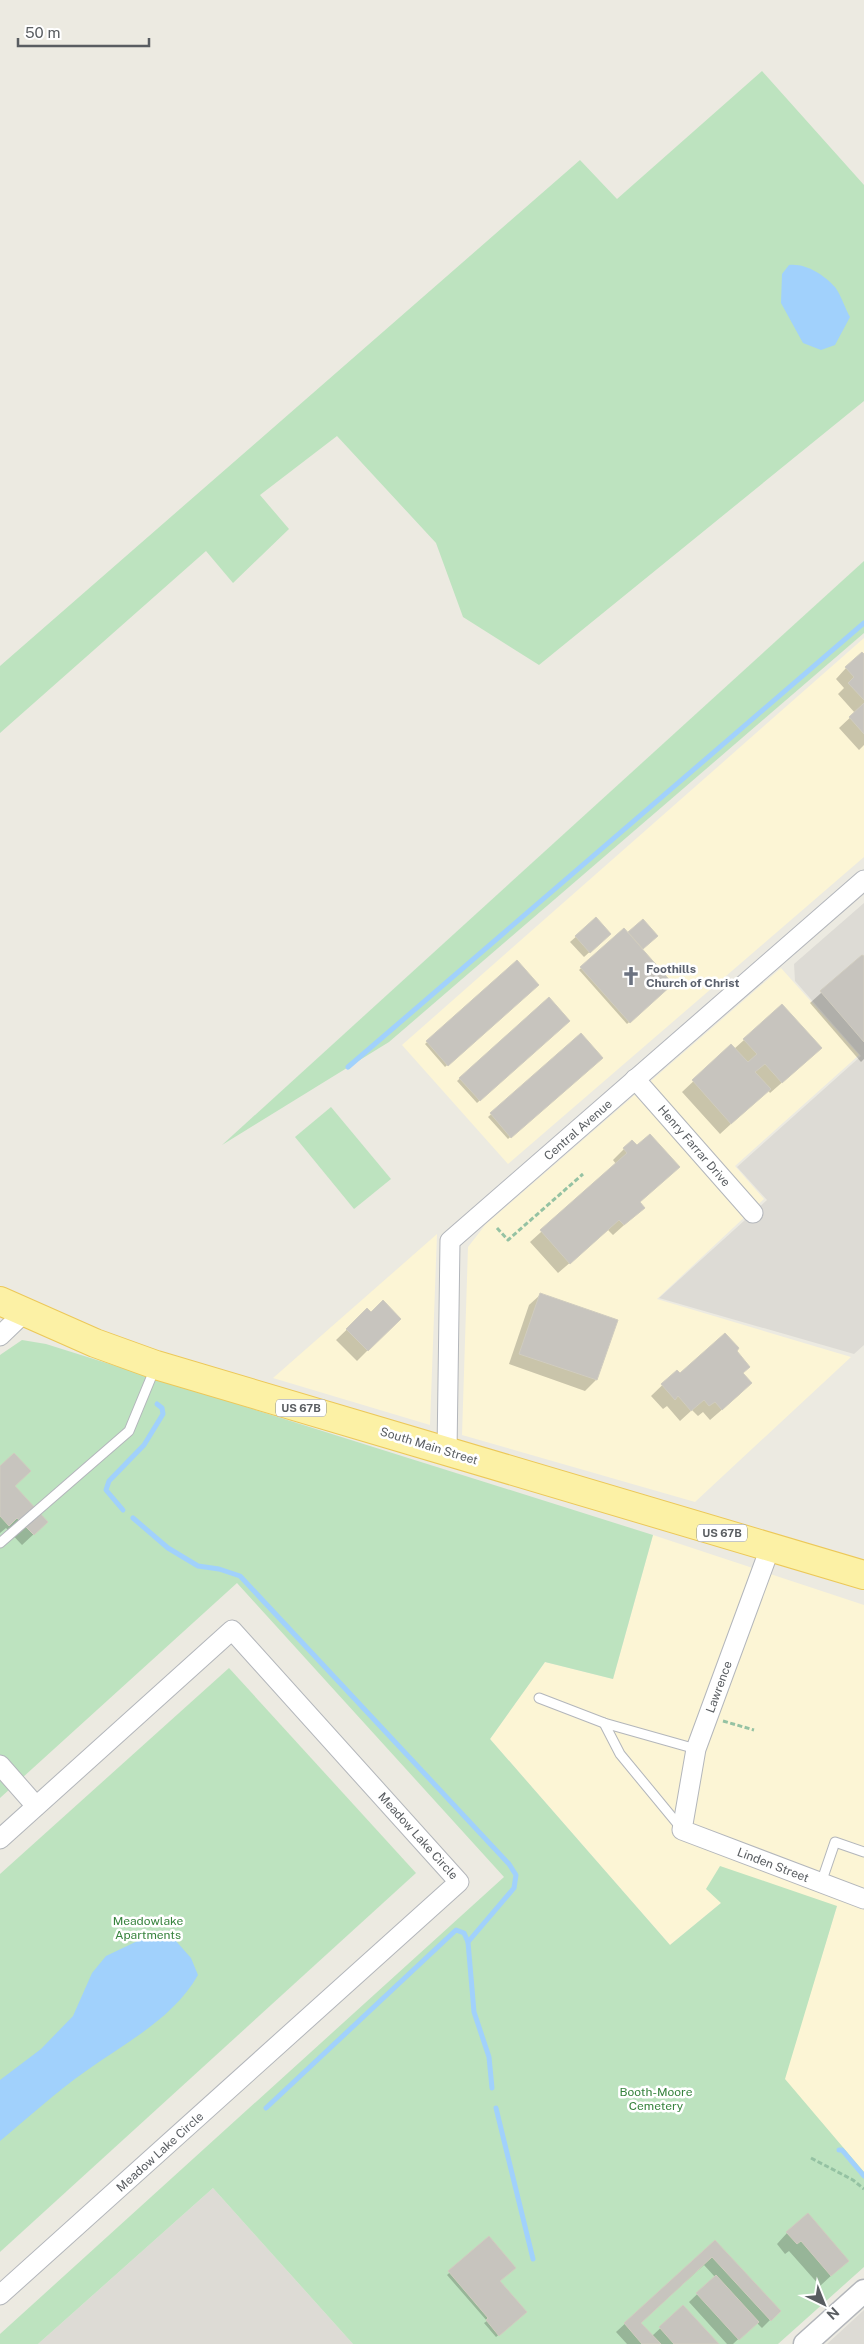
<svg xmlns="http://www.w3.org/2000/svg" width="864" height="2344" font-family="'Public Sans',sans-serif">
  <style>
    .commercial { fill: #fcf5d5 }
    .industrial { fill: #dddbd5 }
    .green { fill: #bde3bf }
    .water { fill: #a1d1fc }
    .shadow { fill: #0003 }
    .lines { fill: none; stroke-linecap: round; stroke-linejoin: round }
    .stream { stroke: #a1d1fc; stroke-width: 5 }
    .building { fill: #c7c4be; stroke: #d0ccbf }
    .service-casing { stroke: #b3b6bb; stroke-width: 11 }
    .minor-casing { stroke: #b3b6bb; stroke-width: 21 }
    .tertiary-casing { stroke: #b3b6bb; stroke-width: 25 }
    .primary-casing { stroke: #ecc859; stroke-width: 30 }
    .path { stroke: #95c2a3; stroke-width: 3; stroke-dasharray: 5 2.5; stroke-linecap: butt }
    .service { stroke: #fff; stroke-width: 9 }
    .minor { stroke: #fff; stroke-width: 19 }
    .tertiary { stroke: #fff; stroke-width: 22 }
    .primary { stroke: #fcf1a5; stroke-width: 28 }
    .labels { text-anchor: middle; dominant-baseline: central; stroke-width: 5; stroke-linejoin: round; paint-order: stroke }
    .shield { fill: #fff; stroke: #8b8e90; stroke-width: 1 }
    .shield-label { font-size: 11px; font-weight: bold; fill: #595d61 }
    .worship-label { font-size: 12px; font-weight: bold; fill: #5b616d; stroke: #fff; text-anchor: start }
    .street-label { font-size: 12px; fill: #595d61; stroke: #fff }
    .park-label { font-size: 12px; fill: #37833d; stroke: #fff }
  </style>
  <rect width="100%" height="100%" fill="#eceae1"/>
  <!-- commercial -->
  <g class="commercial">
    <polygon points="864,638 864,857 508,1164 402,1045"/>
    <polygon points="781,968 859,1055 735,1166 764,1199 657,1299 851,1357 695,1502 462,1435 468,1247 486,1224"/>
    <polygon points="437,1234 430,1425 273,1378"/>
    <polygon points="653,1535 864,1605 864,2172 784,2079 837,1906 721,1903 670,1945 490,1739 545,1662 613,1679"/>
  </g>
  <!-- industrial -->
  <g class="industrial">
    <polygon points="864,903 864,1345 854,1354 659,1298 767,1200 737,1167 861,1056 795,981 794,964"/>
    <polygon points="213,2188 353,2344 38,2344"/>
    <polygon points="864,2310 864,2344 827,2344"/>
  </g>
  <!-- green -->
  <g class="green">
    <polygon points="762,71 864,185 864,401 539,665 463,617 436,543 337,436 260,495 289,529 233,583 206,551 0,733 0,666 580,160 617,199"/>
    <polygon points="864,561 864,633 389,1042 222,1145"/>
    <polygon points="331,1107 391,1179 354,1209 295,1137"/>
    <polygon points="22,1340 46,1344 653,1535 613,1679 545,1662 490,1739 670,1945 721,1903 706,1889 720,1866 837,1906 785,2079 864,2172 864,2267 778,2344 353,2344 213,2188 38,2344 0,2344 0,2334 504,1877 237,1583 0,1798 0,1355"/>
    <polygon points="229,1668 416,1873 0,2252 0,1874"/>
  </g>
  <!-- water -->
  <g class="water">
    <path d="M 789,265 C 806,263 824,275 835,287 C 841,295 845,308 850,317 L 835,345 L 821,350 L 803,343 L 781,303 L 782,274 Z"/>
    <path d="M 148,1936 L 176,1941 L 191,1958 L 198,1975 C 173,2019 125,2043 86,2071 C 56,2092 28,2118 0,2141 L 0,2080 L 41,2049 L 73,2016 L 92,1973 L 106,1956 Z"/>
  </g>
  <!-- shadow -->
  <g class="shadow">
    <polygon points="864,656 864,745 859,750 839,728 855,713 838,694 844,688 836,679 846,668"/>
    <polygon points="596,919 604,939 584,957 570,942"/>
    <polygon points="642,921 656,936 641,949 671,984 627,1024 579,970 624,930 628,934"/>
    <polygon points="862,956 864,958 864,1059 861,1062 810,1003"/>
    <polygon points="517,962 537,984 445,1067 425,1044"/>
    <polygon points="549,998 569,1020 477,1103 457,1081"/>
    <polygon points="581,1035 601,1058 508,1139 488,1117"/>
    <polygon points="744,1040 809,1059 770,1093 768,1090 720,1134 682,1092 731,1046 734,1049"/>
    <polygon points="632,1141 638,1203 632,1218 613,1235 608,1230 558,1273 530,1242 616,1164 613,1160"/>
    <polygon points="540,1295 616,1321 596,1380 585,1391 509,1364 529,1305"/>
    <polygon points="367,1310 371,1314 399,1319 357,1361 336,1340"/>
    <polygon points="735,1351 742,1373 740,1394 710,1420 703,1412 698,1416 692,1410 680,1421 667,1406 663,1409 651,1396 677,1371 679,1375"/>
    <polygon points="0,1467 14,1487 36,1532 22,1545 6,1528 0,1533"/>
    <polygon points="787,2233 847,2261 820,2286 789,2251 785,2254 777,2244"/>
    <polygon points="489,2238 499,2281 525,2312 496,2337 484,2323 487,2321 447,2275"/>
    <polygon points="714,2242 779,2311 762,2328 756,2322 733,2344 727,2344 689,2302 715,2277 704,2265 640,2323 652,2336 683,2307 717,2344 627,2344 616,2332"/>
  </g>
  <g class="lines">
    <!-- stream -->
    <g class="stream">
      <polyline points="348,1067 864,623"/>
      <polyline points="123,1510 106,1490 109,1481 144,1445 163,1414 162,1408 157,1404"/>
      <polyline points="133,1518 168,1548 198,1566 219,1569 240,1576 509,1864 516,1875 514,1888 468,1942"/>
      <polyline points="266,2108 456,1930 464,1933 468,1942 474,2012 489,2057 492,2088"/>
      <polyline points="496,2108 533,2259"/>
      <polyline points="839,2150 842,2150 864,2176"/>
    </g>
  </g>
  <!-- building -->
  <g class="building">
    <polygon points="862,652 864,654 864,700 848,683 854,677 845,667"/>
    <polygon points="864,703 864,734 849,717"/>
    <polygon points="596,917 611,934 590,953 575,936"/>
    <polygon points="643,919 658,936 643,949 628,932"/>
    <polygon points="624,928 673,984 630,1023 580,967"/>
    <polygon points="862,955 864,956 864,1042 820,991"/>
    <polygon points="517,960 539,985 448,1066 426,1041"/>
    <polygon points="549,997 570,1021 480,1101 459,1078"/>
    <polygon points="782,1004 822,1048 782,1083 765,1064 755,1072 771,1089 731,1124 692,1080 731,1044 748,1062 757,1054 743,1039"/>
    <polygon points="581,1033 603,1058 511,1138 490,1113"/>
    <polygon points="650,1134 680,1167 640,1202 645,1208 624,1225 619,1220 570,1264 540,1230 627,1153 623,1148 632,1140 637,1145"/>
    <polygon points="540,1293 618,1320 597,1380 519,1354"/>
    <polygon points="383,1300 401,1319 368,1351 346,1329 367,1308 371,1312"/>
    <polygon points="725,1333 739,1348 737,1351 750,1367 743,1373 752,1383 722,1410 715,1402 709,1406 704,1400 691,1411 678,1396 675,1400 661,1384 677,1370 680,1373"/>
    <polygon points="14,1453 31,1471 15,1486 48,1522 34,1535 17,1518 9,1526 0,1516 0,1466"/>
    <polygon points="808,2213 849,2261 831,2276 801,2241 797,2244 786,2232"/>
    <polygon points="489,2236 516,2268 500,2281 527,2312 499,2336 486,2320 488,2318 448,2271"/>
    <polygon points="715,2240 781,2311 771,2321 712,2257 641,2323 661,2344 642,2344 624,2323"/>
    <polygon points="716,2275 759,2322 739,2340 696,2293"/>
    <polygon points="683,2305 719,2344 674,2344 659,2327"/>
  </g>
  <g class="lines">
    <!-- service casing -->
    <g class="service-casing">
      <g id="service">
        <polyline points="0,1543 129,1431 155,1368"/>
        <polyline points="539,1698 604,1723 696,1749"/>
        <polyline points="604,1723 620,1754 681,1828"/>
        <polyline points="821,1883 835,1842 864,1852"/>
      </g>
    </g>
    <!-- minor casing -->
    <g class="minor-casing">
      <g id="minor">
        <polyline points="635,1079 753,1213"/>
        <polyline points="0,1336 25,1312"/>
        <polyline points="447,1452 450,1241 864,880"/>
        <polyline points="770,1548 696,1749 682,1830 864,1899"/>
        <polyline points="0,1765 36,1806"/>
        <polyline points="0,1839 232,1630 459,1882 0,2295"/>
      </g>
    </g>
    <!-- tertiary casing -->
    <g class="tertiary-casing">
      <polyline id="tertiary" points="805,2344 864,2291"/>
    </g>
    <!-- primary casing -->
    <g class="primary-casing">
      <polyline id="primary" points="0,1301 95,1343 156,1365 864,1575"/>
    </g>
    <!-- path -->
    <g class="path">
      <polyline points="497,1228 508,1240 583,1174"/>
      <polyline points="723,1721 754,1730"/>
      <polyline points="811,2158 853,2180 864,2189"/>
    </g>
    <!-- service -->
    <use href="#service" class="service"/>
    <!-- minor -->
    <use href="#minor" class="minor"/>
    <!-- tertiary -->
    <use href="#tertiary" class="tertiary"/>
    <!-- primary -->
    <use href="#primary" class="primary"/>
  </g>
  <!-- icons -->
  <defs>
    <g id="church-bare" transform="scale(1.5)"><path d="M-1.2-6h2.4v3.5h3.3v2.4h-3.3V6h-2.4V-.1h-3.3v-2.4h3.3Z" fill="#6b7280" stroke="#fff" stroke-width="2.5" paint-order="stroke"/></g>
  </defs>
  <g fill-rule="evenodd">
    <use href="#church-bare" x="631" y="976"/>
  </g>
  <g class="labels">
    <!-- shield labels -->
    <g class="shield">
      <rect x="276" y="1399.5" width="50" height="17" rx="4"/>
      <rect x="697" y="1524.5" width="50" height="17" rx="4"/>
    </g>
    <g class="shield-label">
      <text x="301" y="1408">US 67B</text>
      <text x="722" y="1533">US 67B</text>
    </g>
    <!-- worship labels -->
    <g class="worship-label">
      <text x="646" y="969">Foothills<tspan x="646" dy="14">Church of Christ</tspan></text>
    </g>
    <!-- street labels -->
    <g class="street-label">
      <text transform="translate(578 1130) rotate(-41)">Central Avenue</text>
      <text transform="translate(694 1146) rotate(49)">Henry Farrar Drive</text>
      <text transform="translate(429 1446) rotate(17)">South Main Street</text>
      <text transform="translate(719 1687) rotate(-70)">Lawrence</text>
      <text transform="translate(418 1836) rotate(48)">Meadow Lake Circle</text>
      <text transform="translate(773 1865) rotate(21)">Linden Street</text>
      <text transform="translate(160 2152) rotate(-42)">Meadow Lake Circle</text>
    </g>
    <!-- park labels -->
    <g class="park-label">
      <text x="148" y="1921">Meadowlake<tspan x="148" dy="14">Apartments</tspan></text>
      <text x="656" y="2092">Booth-Moore<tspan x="656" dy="14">Cemetery</tspan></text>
    </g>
  </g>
  <!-- north arrow -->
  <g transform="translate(824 2304) rotate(137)" stroke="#ffffff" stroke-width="4" paint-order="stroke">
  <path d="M0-4L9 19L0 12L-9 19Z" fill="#595d61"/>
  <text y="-8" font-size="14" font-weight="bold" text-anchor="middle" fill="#595d61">N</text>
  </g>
  <!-- scale -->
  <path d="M18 38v8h131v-8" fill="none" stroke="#595d61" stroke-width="2.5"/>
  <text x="25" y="38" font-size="15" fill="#595d61" stroke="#ffffff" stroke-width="4" paint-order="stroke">50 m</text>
</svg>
